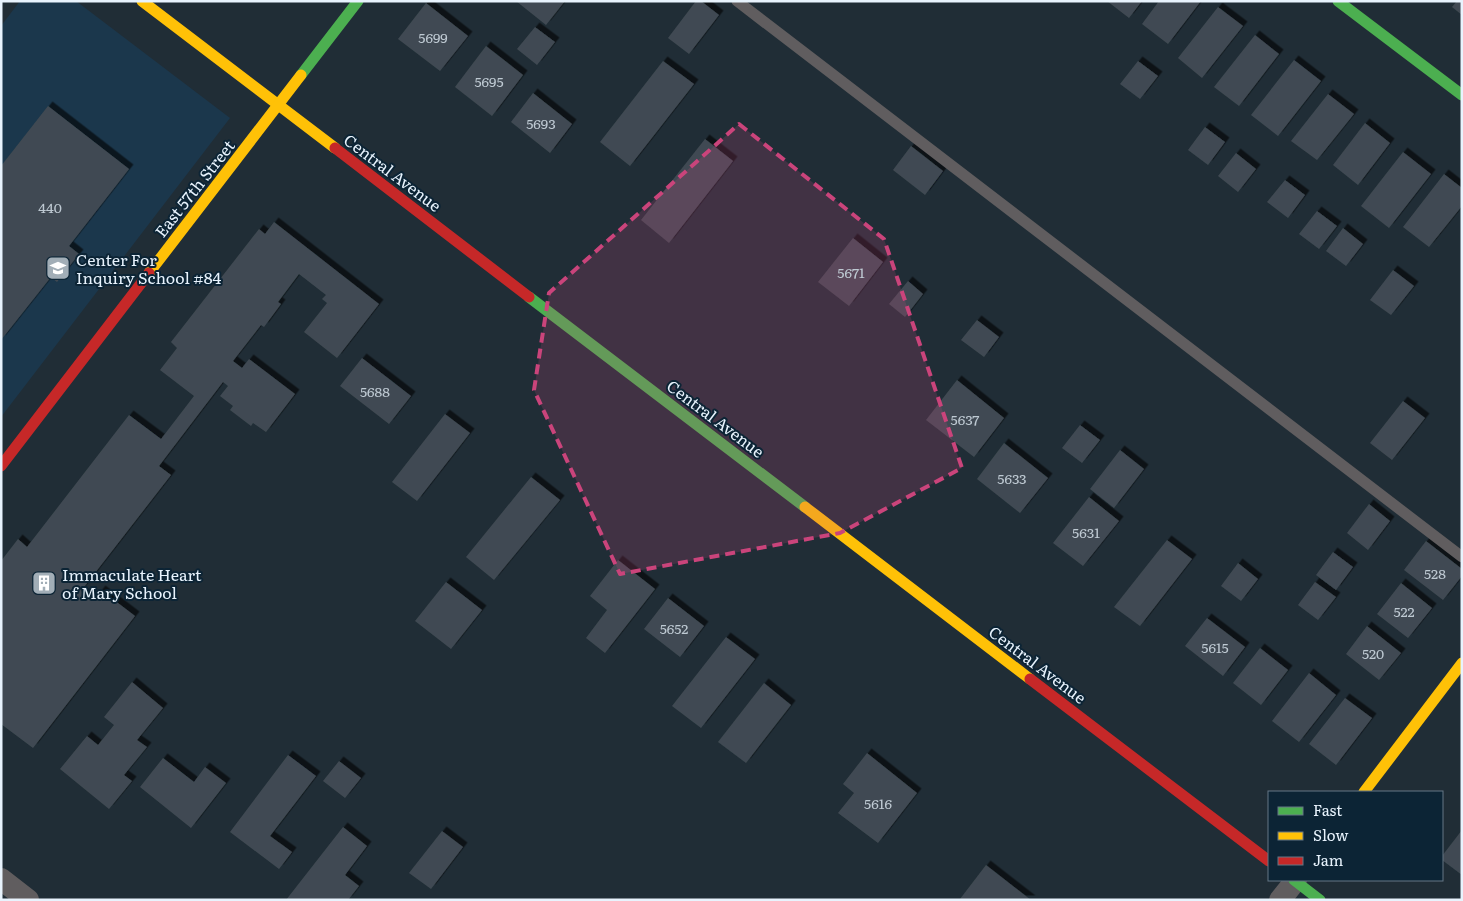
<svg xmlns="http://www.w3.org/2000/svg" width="1463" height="901" font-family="Literata,serif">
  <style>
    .built { fill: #1b374c }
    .building { fill: #404a52; filter: url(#shadow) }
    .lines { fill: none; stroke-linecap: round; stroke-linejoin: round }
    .lane { stroke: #605d5f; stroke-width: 11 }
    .street { stroke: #605d5f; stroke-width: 22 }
    .fast { stroke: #4caf50; stroke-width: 11 }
    .slow { stroke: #ffc107; stroke-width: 11 }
    .jam { stroke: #c62828; stroke-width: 11 }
    .marked { fill: #ca447b; fill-opacity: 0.2; stroke: #ca447b; stroke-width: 4; stroke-dasharray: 10 6; stroke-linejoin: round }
    .labels { text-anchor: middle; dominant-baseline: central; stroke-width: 4; stroke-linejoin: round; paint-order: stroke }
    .number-label { font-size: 14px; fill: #bec9d2 }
    .street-label { font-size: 16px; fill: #e8f3fd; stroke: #0c2435 }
    .poi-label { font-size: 16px; fill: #e8f3fd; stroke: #0c2435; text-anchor: start }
  </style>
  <defs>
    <filter id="shadow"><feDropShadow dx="4.5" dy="-4.5" stdDeviation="0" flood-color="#0009"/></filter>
  </defs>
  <rect width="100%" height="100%" fill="#202d36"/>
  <!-- built -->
  <polygon class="built" points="20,1 76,1 230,118 1,417 1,26"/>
  <!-- building -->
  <g class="building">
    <polygon points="516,1 565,1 546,25"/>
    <polygon points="696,1 701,1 719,15 689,54 668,38"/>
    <polygon points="1107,1 1142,1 1129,18"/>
    <polygon points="1159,1 1201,1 1168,44 1142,24"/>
    <polygon points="1457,1 1462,1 1462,15 1452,7"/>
    <polygon points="426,3 468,36 440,71 398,39"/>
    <polygon points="1218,7 1243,26 1202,78 1178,58"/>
    <polygon points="535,27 555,42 537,65 517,49"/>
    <polygon points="1255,35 1279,54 1239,106 1214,87"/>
    <polygon points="486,46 523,75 492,116 455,87"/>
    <polygon points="1294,60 1321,81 1278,136 1251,115"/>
    <polygon points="663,61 694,84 630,166 600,142"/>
    <polygon points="1138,61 1158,76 1140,99 1120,84"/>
    <polygon points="533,93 572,124 550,153 511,122"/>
    <polygon points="1328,94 1354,114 1317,160 1291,141"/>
    <polygon points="48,106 129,169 69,246 79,254 57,282 51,277 1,340 1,166"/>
    <polygon points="1365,123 1390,143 1358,185 1333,165"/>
    <polygon points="1205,127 1225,142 1208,165 1188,150"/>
    <polygon points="705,139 733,161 669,243 641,220"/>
    <polygon points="911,146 943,171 925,195 893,170"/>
    <polygon points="1403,152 1431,174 1389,228 1361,206"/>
    <polygon points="1236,153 1256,169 1238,192 1218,176"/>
    <polygon points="1444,174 1462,188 1462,206 1429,247 1403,227"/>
    <polygon points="1285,180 1305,195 1288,218 1267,202"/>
    <polygon points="1317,211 1337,226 1319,249 1299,234"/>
    <polygon points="274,222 379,304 337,358 304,332 327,303 322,299 326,295 299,274 278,302 281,304 264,327 261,325 233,361 242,368 249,359 295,394 266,432 253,423 251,426 230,410 233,406 220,396 228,386 223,382 159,466 171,475 81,591 93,600 101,590 135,616 33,748 1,724 1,561 18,539 27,547 129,415 161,439 194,396 160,370 177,348 171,342 259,229 265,234"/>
    <polygon points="1343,228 1363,244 1346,266 1326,251"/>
    <polygon points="853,238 883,262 849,306 818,282"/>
    <polygon points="1393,270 1414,286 1391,315 1370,300"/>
    <polygon points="908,281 923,294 905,317 889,304"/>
    <polygon points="977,320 999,337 984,357 961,340"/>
    <polygon points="362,358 411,396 389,424 340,386"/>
    <polygon points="957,380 1004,418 974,457 926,420"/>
    <polygon points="1403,401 1425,418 1392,460 1370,443"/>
    <polygon points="445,414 470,433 417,501 392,482"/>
    <polygon points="1080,425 1100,440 1082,463 1062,448"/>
    <polygon points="1004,443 1048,478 1020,513 977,479"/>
    <polygon points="1120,450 1144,469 1114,508 1090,489"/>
    <polygon points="531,477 560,500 494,580 466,557"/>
    <polygon points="1089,497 1119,521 1083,566 1053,543"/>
    <polygon points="1369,504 1390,521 1368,550 1347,533"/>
    <polygon points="1167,540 1192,559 1140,626 1114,607"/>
    <polygon points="1426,541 1462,569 1462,576 1443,600 1404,570"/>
    <polygon points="1333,552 1353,567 1336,590 1316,575"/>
    <polygon points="618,560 655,589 605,653 586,638 607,610 590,596"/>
    <polygon points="1238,563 1258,579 1241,601 1221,586"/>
    <polygon points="446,582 482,610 451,649 415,621"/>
    <polygon points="1315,582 1336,597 1318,620 1298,605"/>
    <polygon points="1401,583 1432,608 1408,638 1377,614"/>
    <polygon points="668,598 704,626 680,657 644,629"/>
    <polygon points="1207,618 1245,647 1223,676 1185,646"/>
    <polygon points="1367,626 1401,653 1379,680 1346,654"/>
    <polygon points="726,637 755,659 701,728 672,706"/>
    <polygon points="1260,648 1288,670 1261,705 1233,683"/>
    <polygon points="1309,673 1336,695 1299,742 1272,721"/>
    <polygon points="132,682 163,708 137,740 147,747 124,775 132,781 109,809 60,769 87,736 98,745 114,725 104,717"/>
    <polygon points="764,683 791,705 746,763 718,742"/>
    <polygon points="1345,698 1372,718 1336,765 1309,744"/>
    <polygon points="867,753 917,793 878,843 838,813 854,793 843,784"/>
    <polygon points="288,755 316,776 270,836 292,852 279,869 230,832"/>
    <polygon points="163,758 194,782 205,767 226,783 191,828 140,787"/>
    <polygon points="339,761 361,778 345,798 323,781"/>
    <polygon points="343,827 367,846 345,875 359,886 348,900 286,900"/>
    <polygon points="1462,830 1462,875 1442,860 1442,856"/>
    <polygon points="442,831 463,847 431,889 409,873"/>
    <polygon points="986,865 1031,900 961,900 960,899"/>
  </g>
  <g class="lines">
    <!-- lane -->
    <polyline class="lane" points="737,1 1462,557"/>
    <!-- street -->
    <g class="street">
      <polyline points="1,879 28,900"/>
      <polyline points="1280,900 1296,880"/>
    </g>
    <!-- fast -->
    <g class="fast">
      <polyline points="1338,1 1462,95"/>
      <polyline points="301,75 358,1"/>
      <polyline points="529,297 805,507"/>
      <polyline points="1294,880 1320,900"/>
    </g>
    <!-- slow -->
    <g class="slow">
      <polyline points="142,1 335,148"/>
      <polyline points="149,273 301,75"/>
      <polyline points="805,507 1030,679"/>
      <polyline points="1364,792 1462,663"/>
    </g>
    <!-- jam -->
    <g class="jam">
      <polyline points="335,148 529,297"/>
      <polyline points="1,466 149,273"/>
      <polyline points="1030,679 1269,861"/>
    </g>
  </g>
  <!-- marked area -->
  <path class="marked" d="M 739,124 L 884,239 L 962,468 L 840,533 L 620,574 L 534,390 L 549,293 Z"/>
  <!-- icons -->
  <defs>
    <g id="school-square" transform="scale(1.25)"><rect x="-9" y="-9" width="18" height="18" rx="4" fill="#a2aeb7" stroke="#0c2435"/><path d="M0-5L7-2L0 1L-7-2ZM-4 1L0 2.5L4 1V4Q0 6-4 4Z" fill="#fff"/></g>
    <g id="building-square" transform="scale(1.25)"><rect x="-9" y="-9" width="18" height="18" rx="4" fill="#a2aeb7" stroke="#0c2435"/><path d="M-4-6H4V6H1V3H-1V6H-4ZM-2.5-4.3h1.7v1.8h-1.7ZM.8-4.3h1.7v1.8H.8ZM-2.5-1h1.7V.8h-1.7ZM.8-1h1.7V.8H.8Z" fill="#fff"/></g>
  </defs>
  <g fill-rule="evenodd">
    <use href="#school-square" x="58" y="268"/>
    <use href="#building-square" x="44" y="583"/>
  </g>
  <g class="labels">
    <!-- number labels -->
    <g class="number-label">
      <text x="433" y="37">5699</text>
      <text x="489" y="81">5695</text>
      <text x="541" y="123">5693</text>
      <text x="50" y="207">440</text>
      <text x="851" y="272">5671</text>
      <text x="375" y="391">5688</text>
      <text x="965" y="419">5637</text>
      <text x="1012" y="478">5633</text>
      <text x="1086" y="532">5631</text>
      <text x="1435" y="573">528</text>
      <text x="1404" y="611">522</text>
      <text x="674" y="628">5652</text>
      <text x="1215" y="647">5615</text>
      <text x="1373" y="653">520</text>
      <text x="878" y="803">5616</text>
    </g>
    <!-- street labels -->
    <g class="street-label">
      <text transform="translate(393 172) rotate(37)">Central Avenue</text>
      <text transform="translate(194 188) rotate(-52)">East 57th Street</text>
      <text transform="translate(716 418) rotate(37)">Central Avenue</text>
      <text transform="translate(1038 664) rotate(37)">Central Avenue</text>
    </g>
    <!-- poi labels -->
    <g class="poi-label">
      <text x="76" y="259">Center For<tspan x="76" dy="18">Inquiry School #84</tspan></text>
      <text x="62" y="574">Immaculate Heart<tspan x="62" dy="18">of Mary School</tspan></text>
    </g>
  </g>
  <!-- border -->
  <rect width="1463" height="901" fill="none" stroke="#e8f3fd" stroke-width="5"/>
  <!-- legend -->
  <rect x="1268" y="791" width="175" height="90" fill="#0c2435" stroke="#647785"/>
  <rect x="1278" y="807" width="25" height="8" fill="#4caf50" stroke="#647785"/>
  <text x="1313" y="816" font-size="15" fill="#e8f3fd">Fast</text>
  <rect x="1278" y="832" width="25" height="8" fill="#ffc107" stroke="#647785"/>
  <text x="1313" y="841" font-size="15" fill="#e8f3fd">Slow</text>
  <rect x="1278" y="857" width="25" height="8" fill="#c62828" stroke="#647785"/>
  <text x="1313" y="866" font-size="15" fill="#e8f3fd">Jam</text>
</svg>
